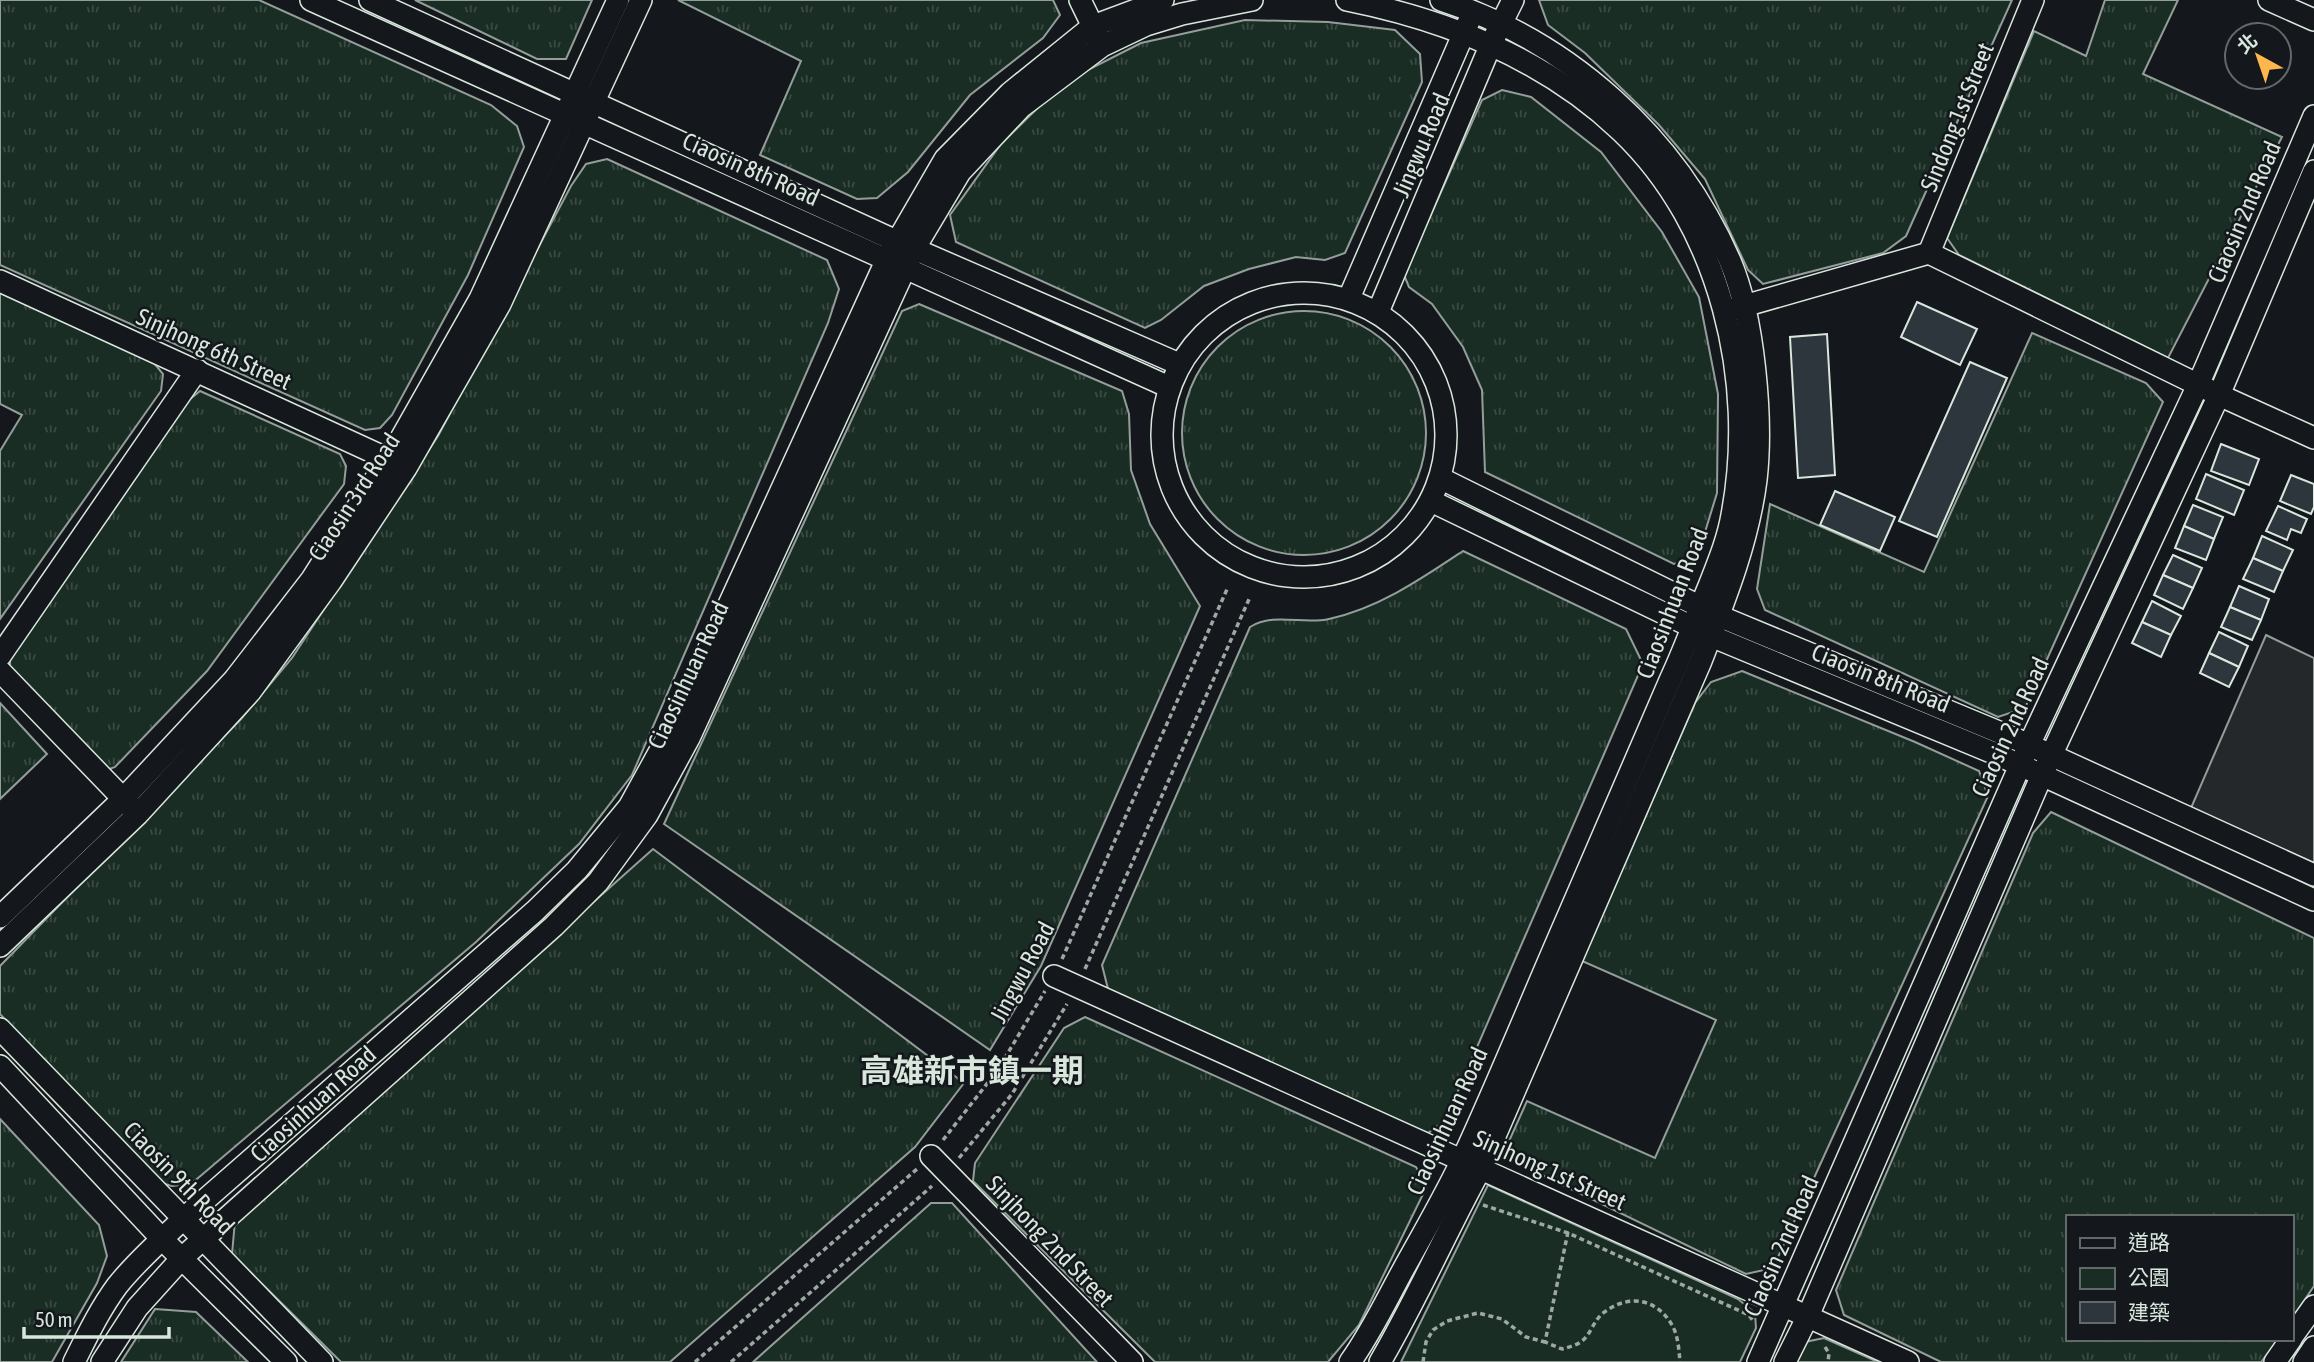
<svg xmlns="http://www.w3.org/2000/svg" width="2314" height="1362" font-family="'Asap Condensed','Noto Sans TC',sans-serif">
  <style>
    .grass { fill: url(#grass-tufts); stroke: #939e99; stroke-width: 2 }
    .park { fill: #1a2d24; stroke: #939e99; stroke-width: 2 }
    .parking { fill: #24282b; stroke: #939e99; stroke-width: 2 }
    .building { fill: #2c363c; stroke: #d8e6dc; stroke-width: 2 }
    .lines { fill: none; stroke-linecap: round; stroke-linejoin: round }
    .minor-casing { stroke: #d8e6dc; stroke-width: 24 }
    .path { stroke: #9da8a2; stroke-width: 3.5; stroke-dasharray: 5 3.5; stroke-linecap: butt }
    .minor { stroke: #14181c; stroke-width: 21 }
    .labels { text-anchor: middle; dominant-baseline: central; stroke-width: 5; stroke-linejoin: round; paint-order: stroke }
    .street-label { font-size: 24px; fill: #d8e6dc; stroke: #14181c }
    .district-label { font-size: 32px; font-weight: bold; fill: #d8e6dc; stroke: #14181c }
  </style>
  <defs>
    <pattern id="grass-tufts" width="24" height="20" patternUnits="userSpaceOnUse" patternTransform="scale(1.75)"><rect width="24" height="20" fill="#1a2d24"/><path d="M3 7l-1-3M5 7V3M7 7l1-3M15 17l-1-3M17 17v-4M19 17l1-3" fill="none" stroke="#3b4b43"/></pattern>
  </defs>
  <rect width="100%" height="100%" fill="#14181c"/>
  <!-- grass -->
  <g class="grass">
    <polygon points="0,0 259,0 491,105 517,126 524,147 468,275 392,415 380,428 365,430 0,265"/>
    <polygon points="415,0 592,0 566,59 537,59"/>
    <polygon points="678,0 1053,0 1060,15 1043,38 970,95 908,172 877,198 857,199 760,155 801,61"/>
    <polygon points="1539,0 2012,0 1906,236 1883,253 1763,284 1748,270 1705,179 1659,125 1585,53 1548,25"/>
    <polygon points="2105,0 2178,0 2143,74 2282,137 2168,358 1959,255 1947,238 2034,31 2086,56"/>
    <polygon points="1245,20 1328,22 1395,30 1420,54 1422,82 1345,253 1325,260 1296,257 1249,269 1204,286 1161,320 1145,328 956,242 950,215 1001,144 1064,82 1141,43"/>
    <polygon points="1502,90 1531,97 1601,152 1662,232 1699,297 1718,394 1717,493 1697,558 1674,564 1485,472 1482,390 1463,347 1432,304 1409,287 1404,275 1482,100"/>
    <polygon points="607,159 827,260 839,289 828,323 632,775 579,844 476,942 191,1184 172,1186 158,1182 0,1014 0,966 241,719 292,658 438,436 571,186 586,164"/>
    <polygon points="0,293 154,363 163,374 161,391 0,619 0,451 22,415 0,404"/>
    <polygon points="919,304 1122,391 1129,414 1131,470 1150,524 1200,606 1041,966 990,1050 664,824 902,311"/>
    <circle cx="1304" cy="433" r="122"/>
    <polygon points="2032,333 2146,383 2163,402 2025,708 1998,717 1765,610 1757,589 1770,504 1924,572"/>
    <polygon points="200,391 340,454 346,466 344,484 207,671 115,767 107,770 10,671 10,658 189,400"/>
    <path d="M 1463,551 L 1626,629 L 1643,664 L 1445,1121 L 1428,1133 L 1108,989 L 1102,965 L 1250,627 C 1274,612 1303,625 1329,619 C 1379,608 1421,579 1463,551 Z"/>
    <polygon points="1742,671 1915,742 1979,771 1988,796 1773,1268 1746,1274 1515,1162 1505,1150 1527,1101 1655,1158 1716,1020 1582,961 1695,703 1711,682"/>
    <polygon points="0,703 47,754 0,799"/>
    <polygon points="2051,812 2314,938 2314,1286 2291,1320 2291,1217 2067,1217 2067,1339 2279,1339 2261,1362 1941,1362 1844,1315 1836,1290 2033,833"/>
    <polygon points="653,849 964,1083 915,1147 670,1362 341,1362 232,1254 235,1221"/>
    <polygon points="1085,1017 1416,1167 1427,1186 1359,1325 1328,1362 1155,1362 973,1181 975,1163 1064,1028"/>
    <polygon points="0,1119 99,1225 107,1256 97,1283 52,1362 0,1362"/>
    <polygon points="931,1203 952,1203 1097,1362 753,1362"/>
    <polygon points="155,1309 196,1312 248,1362 121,1362"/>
  </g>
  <!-- park -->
  <g class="park">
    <polygon points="1488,1185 1738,1299 1755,1313 1756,1328 1740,1362 1401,1362"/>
    <polygon points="1824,1338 1878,1362 1795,1362 1805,1342"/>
  </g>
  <!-- parking -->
  <polygon class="parking" points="2266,635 2314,658 2314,863 2191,808"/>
  <!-- building -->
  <g class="building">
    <polygon points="1917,302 1977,329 1960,365 1901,337"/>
    <polygon points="1827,334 1835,475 1798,478 1790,337"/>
    <polygon points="1970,362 2007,378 1937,537 1899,521"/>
    <polygon points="2221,444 2259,459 2249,485 2211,471"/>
    <polygon points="2206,474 2244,490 2234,515 2196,499"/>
    <polygon points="2291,475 2314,484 2314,507 2311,514 2280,501"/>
    <polygon points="1835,491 1895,517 1880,551 1820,525"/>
    <polygon points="2193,505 2223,517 2214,539 2184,526"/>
    <polygon points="2278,506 2307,519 2301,533 2291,529 2287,540 2266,531"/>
    <polygon points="2184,526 2214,539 2206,560 2175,548"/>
    <polygon points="2262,536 2293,550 2283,571 2253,558"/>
    <polygon points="2173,555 2202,568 2193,588 2163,575"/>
    <polygon points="2253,558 2283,571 2274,592 2243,579"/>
    <polygon points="2163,575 2193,588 2183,609 2154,595"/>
    <polygon points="2239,586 2269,599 2261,620 2230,607"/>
    <polygon points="2152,601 2181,616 2171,635 2142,622"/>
    <polygon points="2230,607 2261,620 2252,640 2221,627"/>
    <polygon points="2142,622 2171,635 2161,657 2132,643"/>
    <polygon points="2219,632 2248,646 2239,667 2209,653"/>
    <polygon points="2209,653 2239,667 2229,687 2200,673"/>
  </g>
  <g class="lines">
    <!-- minor casing -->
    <g class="minor-casing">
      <g id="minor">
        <polyline points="311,0 1169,387"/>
        <polyline points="370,0 896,241 1179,364"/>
        <polyline points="1080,0 1099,39"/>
        <path d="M 1347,0 C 1447,20 1546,60 1621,131 C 1721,226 1757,382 1732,515 C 1728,539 1718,563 1709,586 C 1696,617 1685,648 1671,678 C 1637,757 1603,836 1569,914 C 1533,996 1500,1078 1463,1158 C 1445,1196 1424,1232 1404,1268 C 1387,1299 1371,1333 1350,1362"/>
        <polyline points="2269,0 2314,20"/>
        <polyline points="1929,253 2033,0"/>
        <polyline points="0,281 401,465"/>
        <circle cx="1304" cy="435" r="142"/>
        <polyline points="1349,298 1469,21"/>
        <polyline points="1730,310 1929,253 2219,395 2314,438"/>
        <polyline points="1378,312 1491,44 1513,0"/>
        <polyline points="1440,478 1719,616 2018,740 2314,875"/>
        <polyline points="1431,501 1711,636 1996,754 2314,900"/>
        <polyline points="0,656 197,370"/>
        <polyline points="0,671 132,808"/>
        <polyline points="0,917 123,799 234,680 312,579 399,442 480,299 618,0"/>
        <polyline points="0,946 138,814 250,692 331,581 406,468 500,304 641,0"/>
        <polyline points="1054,976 1908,1362"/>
        <polyline points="0,1029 322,1362"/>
        <polyline points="0,1066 162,1239 286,1362"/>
        <polyline points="931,1156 1132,1362"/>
        <polyline points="2291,1338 2314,1306"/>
        <path d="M 74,1362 C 87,1336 100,1309 117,1286 C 136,1262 160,1241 182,1220 L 535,911 L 577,870 L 629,807 L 672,729 L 887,259 L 945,159 L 1010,93 L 1093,26 L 1163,0"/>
        <polyline points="102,1362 137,1308 182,1258 554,926 598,882 647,815 689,738 914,249 960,172 1021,107 1102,46 1146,25 1182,14 1252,0"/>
        <path d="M 1380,1362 C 1417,1299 1446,1232 1481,1168 L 1701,661 C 1724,602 1748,543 1756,480 C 1763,419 1754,317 1730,261 C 1676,137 1569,41 1441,0"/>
        <polyline points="1758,1362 2029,745 2198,385 2314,116"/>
        <polyline points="1785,1362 1808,1316 2042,775 2219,395 2314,171"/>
        <polyline points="2275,1362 2291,1339"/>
        <polyline points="2304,1362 2314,1347"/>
      </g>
    </g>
    <!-- path -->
    <g class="path">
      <polyline points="1062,959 1228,587"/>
      <polyline points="1085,969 1250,597"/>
      <polyline points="943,1140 997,1071 1045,991"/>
      <polyline points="959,1158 1012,1094 1067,1004"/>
      <polyline points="1483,1205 1568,1233 1749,1315 1753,1321"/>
      <path d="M 1568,1232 L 1545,1342 L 1562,1349 C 1569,1347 1577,1345 1582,1341 C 1592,1333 1594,1318 1606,1311 C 1630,1294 1657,1299 1672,1325 C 1678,1335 1679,1350 1680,1362"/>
      <polyline points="1825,1347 1829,1353 1828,1362"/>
      <polyline points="695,1362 917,1169"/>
      <polyline points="731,1362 932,1186"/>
      <polyline points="1423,1362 1426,1342 1433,1330 1447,1321 1478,1313 1502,1319 1526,1337 1545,1342"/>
    </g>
    <!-- minor -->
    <use href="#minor" class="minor"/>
  </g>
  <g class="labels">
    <!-- street labels -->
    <g class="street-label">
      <text transform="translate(1957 117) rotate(-68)">Sindong 1st Street</text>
      <text transform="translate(1421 145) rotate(-67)">Jingwu Road</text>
      <text transform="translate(751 169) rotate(24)">Ciaosin 8th Road</text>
      <text transform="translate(2244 212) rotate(-67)">Ciaosin 2nd Road</text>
      <text transform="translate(214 349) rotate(24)">Sinjhong 6th Street</text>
      <text transform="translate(354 497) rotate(-57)">Ciaosin 3rd Road</text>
      <text transform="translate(1672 603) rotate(-69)">Ciaosinhuan Road</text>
      <text transform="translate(688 675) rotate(-65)">Ciaosinhuan Road</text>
      <text transform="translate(1881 678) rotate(22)">Ciaosin 8th Road</text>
      <text transform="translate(2010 727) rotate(-65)">Ciaosin 2nd Road</text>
      <text transform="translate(1022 972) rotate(-62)">Jingwu Road</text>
      <text transform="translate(313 1104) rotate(-42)">Ciaosinhuan Road</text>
      <text transform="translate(1447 1121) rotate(-65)">Ciaosinhuan Road</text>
      <text transform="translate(1550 1170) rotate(24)">Sinjhong 1st Street</text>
      <text transform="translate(179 1178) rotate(46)">Ciaosin 9th Road</text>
      <text transform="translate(1050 1241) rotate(46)">Sinjhong 2nd Street</text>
      <text transform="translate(1781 1246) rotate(-66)">Ciaosin 2nd Road</text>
    </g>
    <!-- district labels -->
    <g class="district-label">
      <text x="972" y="1070">高雄新市鎮一期</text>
    </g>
  </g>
  <!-- legend -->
  <rect x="2066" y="1215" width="228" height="126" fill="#14181c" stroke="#626a69" stroke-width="2"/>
  <rect x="2080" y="1238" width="35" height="10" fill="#14181c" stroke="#626a69" stroke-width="2"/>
  <text x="2128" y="1250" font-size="21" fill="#d8e6dc">道路</text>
  <rect x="2080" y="1268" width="35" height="21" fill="#1a2d24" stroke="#626a69" stroke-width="2"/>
  <text x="2128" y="1285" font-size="21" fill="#d8e6dc">公園</text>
  <rect x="2080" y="1302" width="35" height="21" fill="#2c363c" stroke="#626a69" stroke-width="2"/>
  <text x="2128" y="1320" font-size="21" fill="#d8e6dc">建築</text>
  <!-- north arrow -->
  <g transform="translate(2258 56) rotate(320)"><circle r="33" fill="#14181c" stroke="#626a69" stroke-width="2"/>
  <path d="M0-5L12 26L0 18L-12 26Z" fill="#ffb74d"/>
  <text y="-10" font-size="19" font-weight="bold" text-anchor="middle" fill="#d8e6dc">北</text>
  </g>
  <!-- scale -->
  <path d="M24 1327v10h145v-10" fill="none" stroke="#d8e6dc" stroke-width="3.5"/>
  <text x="35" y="1327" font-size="21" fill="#d8e6dc" stroke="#14181c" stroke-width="5" paint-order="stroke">50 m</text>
</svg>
